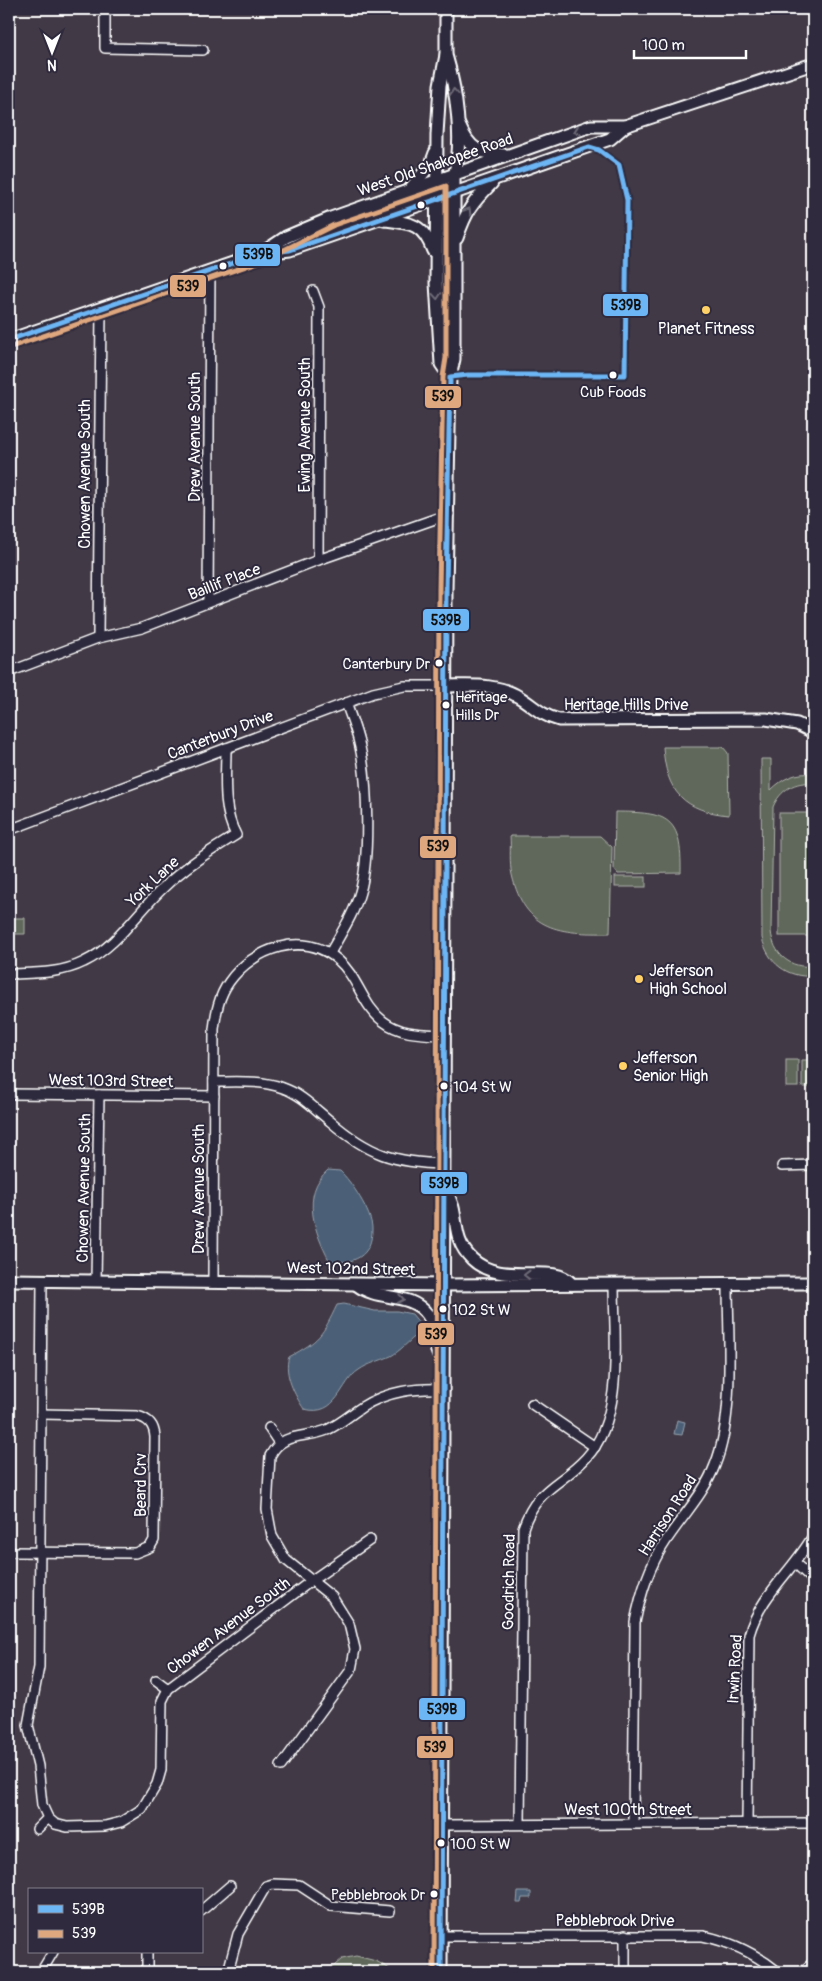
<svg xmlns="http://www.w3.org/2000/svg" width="822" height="1981" font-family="Pangolin,sans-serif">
<rect width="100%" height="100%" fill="#413945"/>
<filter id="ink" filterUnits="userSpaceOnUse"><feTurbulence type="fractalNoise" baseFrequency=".02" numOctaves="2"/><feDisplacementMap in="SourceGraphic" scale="10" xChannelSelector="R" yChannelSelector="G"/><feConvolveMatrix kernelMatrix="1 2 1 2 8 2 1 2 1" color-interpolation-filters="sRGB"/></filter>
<g filter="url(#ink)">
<g fill="#5f675a" stroke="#afb3ac">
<path d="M663,747H723L728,753L729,815C684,811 666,792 663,747Z"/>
<path d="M761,759H771V790C783,778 796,772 813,774V783C795,781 780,790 773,807L771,931C773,954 790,969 813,966V976C787,978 768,963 762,938Z"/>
<path d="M615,812C668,812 682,817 681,873L618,874L614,869Z"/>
<rect x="779" y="813" width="34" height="123"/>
<path d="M510,836H600L612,847L610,933C560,934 525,931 512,875C509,863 511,848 510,836Z"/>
<rect x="615" y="877" width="31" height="10"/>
<polygon points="14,918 25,918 25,934 15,934"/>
<rect x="786" y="1060" width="12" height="27"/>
<rect x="802" y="1060" width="11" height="27"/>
<polygon points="356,1956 376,1961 395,1972 327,1972 342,1959"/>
</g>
<g fill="#4c6077" stroke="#94a0ad">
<path d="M328,1170L340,1171C351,1181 372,1213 372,1228C373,1256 353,1266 329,1260C315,1233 300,1194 328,1170Z"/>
<path d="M344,1304L375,1311H397L412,1314L420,1324L418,1334C409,1341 400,1351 391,1356C380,1361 369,1363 359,1370C340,1382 338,1418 304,1409C295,1396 283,1373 289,1357C320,1340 322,1336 337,1305Z"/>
<polygon points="677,1420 685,1422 682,1435 674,1434"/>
<polygon points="518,1892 531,1892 531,1898 522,1898 521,1903 517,1903"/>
</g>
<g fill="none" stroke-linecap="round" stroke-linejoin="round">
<g stroke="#fff" stroke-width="12">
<g id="street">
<polyline points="105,9 105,48 203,50"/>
<polyline points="313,291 319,307 318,560"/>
<polyline points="208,602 210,272"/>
<polyline points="98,638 101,309"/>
<polyline points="9,672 98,638 142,628 318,560 449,514"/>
<polyline points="9,830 373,693 404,686 446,686"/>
<path d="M330,953C341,933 354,914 360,892C370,859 368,781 360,747C357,732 351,717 346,703"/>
<path d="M9,974C34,973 60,974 84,962C116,947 136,914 162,889C183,868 210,851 236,835C222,809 226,777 226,748"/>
<path d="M214,1082C237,1082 261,1080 283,1088C301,1094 315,1109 330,1121C368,1154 394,1163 445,1164"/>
<polyline points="9,1094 214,1096"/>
<polyline points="782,1166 813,1165"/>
<polyline points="42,1281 39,1667 28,1725 38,1766 42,1805 48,1818 55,1824 67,1827 105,1826 121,1822 142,1809 157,1784 161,1770 162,1701 168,1689 311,1581 370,1540"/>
<polyline points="96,1281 99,1095"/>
<path d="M213,1283L214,1029C216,1012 219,996 229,982C253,948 304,930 338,960C358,977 362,1005 383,1021C401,1035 423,1034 445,1035"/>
<polyline points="532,1404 595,1447"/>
<polyline points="269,1428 279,1443"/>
<path d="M9,1552L135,1553L150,1547L154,1540L155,1437C154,1425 149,1419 137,1416L41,1414"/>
<polyline points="795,1563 813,1580"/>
<polyline points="156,1680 168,1689"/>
<path d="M281,1766L351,1670L355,1649L349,1624L332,1597L286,1560L272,1536L267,1509L270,1456C283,1431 305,1439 327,1430C340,1424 350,1415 362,1407C387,1391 415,1388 444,1389"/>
<path d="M747,1823L749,1635C760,1595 793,1571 813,1536"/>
<path d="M520,1824L523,1528C537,1487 560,1486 586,1458C625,1417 614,1337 614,1284"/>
<path d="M633,1824L635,1622C641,1593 649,1566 666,1541C683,1515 704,1494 715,1465C735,1416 728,1337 728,1284"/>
<polyline points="442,1825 813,1823"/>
<polyline points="37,1829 48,1818"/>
<polyline points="201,1911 230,1886"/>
<polyline points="625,1935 625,1972"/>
<path d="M441,1936H703C732,1942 755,1953 778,1972"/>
<polyline points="41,1972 53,1952"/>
<polyline points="147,1972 147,1952"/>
<polyline points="228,1972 238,1934 266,1886 273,1884 299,1885 331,1906 390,1911"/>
<polyline points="802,1972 813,1963"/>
</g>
</g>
<g stroke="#fff" stroke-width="15">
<g id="secondary">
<polyline points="446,9 446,55 440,85 437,135 436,283 441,364 450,377"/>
<path d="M459,125C470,151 479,153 506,155"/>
<polyline points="410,189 431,164 435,153"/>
<path d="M384,220C411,223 423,223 433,251"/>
<path d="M457,238C466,211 472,203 492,183"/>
<polyline points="264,253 290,250 610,139 625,126"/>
<polyline points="9,340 262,253 286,237 331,218 591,126 625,126 813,64"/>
<path d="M446,686C470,686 497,683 519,697C534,706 540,715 559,720L766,719L797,724L813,732"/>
<path d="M446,1192C461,1213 449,1237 472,1259C502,1288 552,1261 572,1284"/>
<polyline points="9,1280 445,1285 813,1283"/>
<path d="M357,1285C379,1302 409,1291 427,1314C438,1328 431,1347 442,1361"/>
<path d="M441,1972L446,590L450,377L454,359V176C464,142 456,88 446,55"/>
</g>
</g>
<use href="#street" stroke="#2f2a3d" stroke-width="9"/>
<use href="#secondary" stroke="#2f2a3d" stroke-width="11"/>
<g stroke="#2f2a3d" stroke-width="9">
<polyline id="bus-1" points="9,340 262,253 290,250 589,147 599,150 619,165 627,200 625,375 468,375 450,377 446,590 441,1972"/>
</g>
<g stroke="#2f2a3d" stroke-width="9">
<polyline id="bus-2" points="11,347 264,260 334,225 446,186 446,358 443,377 439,590 434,1972"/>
</g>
<use href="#bus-1" stroke="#6db6f5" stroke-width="5"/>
<use href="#bus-2" stroke="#dfa77e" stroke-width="5"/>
</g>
<defs><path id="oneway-chevron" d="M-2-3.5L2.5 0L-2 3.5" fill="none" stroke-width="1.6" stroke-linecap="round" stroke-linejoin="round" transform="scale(1.25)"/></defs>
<g stroke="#6d6a77">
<use href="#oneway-chevron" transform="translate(454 92) rotate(-95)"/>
<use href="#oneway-chevron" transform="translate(577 131) rotate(160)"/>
<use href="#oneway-chevron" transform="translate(468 211) rotate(-58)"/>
<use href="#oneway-chevron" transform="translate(437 296) rotate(86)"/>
<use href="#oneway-chevron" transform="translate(527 1275) rotate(-180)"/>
<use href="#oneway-chevron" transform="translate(401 1299) rotate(9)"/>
</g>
</g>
<g fill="#fff" stroke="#2f2a3d" stroke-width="2">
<circle cx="421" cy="205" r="4.5"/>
<circle cx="223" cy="266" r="4.5"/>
<circle cx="613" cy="375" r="4.5"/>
<circle cx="439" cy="663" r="4.5"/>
<circle cx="446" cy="705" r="4.5"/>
<circle cx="444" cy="1086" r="4.5"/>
<circle cx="443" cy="1309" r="4.5"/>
<circle cx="441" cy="1843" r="4.5"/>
<circle cx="434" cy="1894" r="4.5"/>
</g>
<g fill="#ffd166" stroke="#2f2a3d" stroke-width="2">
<circle cx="706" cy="310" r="5"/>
<circle cx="639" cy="979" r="5"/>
<circle cx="623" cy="1066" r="5"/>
</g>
<g text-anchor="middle" stroke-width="4" stroke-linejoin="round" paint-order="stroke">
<g font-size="15" fill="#fff" stroke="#2f2a3d" text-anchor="start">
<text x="613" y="397" text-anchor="middle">Cub Foods</text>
<text x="430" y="669" text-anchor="end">Canterbury Dr</text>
<text x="455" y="702">Heritage<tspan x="455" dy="18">Hills Dr</tspan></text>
<text x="453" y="1092">104 St W</text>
<text x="452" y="1315">102 St W</text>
<text x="450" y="1849">100 St W</text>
<text x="425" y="1900" text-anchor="end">Pebblebrook Dr</text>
</g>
<g font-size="16" fill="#fff" stroke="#2f2a3d">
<text transform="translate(435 164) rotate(-19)" y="6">West Old Shakopee Road</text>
<text transform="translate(304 425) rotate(-90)" y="6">Ewing Avenue South</text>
<text transform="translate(194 437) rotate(-90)" y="6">Drew Avenue South</text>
<text transform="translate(84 474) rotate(-90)" y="6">Chowen Avenue South</text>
<text transform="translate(224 581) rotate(-21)" y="6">Baillif Place</text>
<text x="626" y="710">Heritage Hills Drive</text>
<text transform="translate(220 734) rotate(-21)" y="6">Canterbury Drive</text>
<text transform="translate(152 881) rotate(-43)" y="6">York Lane</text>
<text transform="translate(111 1080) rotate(1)" y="6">West 103rd Street</text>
<text transform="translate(83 1188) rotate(-89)" y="6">Chowen Avenue South</text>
<text transform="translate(198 1189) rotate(-90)" y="6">Drew Avenue South</text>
<text transform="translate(351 1268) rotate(1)" y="6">West 102nd Street</text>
<text transform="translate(140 1485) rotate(-90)" y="6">Beard Crv</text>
<text transform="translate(667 1515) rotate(-57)" y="6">Harrison Road</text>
<text transform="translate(508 1582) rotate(-89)" y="6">Goodrich Road</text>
<text transform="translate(228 1625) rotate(-37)" y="6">Chowen Avenue South</text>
<text transform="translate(734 1669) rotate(-87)" y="6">Irwin Road</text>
<text x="628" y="1815">West 100th Street</text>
<text x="615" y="1926">Pebblebrook Drive</text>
</g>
<g font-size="16" fill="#fff" stroke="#2f2a3d" text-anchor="start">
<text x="706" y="334" text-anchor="middle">Planet Fitness</text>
<text x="649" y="976">Jefferson<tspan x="649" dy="18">High School</tspan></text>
<text x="633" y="1063">Jefferson<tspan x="633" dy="18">Senior High</tspan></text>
</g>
</g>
<g stroke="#2f2a3d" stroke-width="2">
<rect x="234" y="243" width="47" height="24" rx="5" fill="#6db6f5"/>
<rect x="169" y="274" width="38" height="24" rx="5" fill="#dfa77e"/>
<rect x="602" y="293" width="47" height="24" rx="5" fill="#6db6f5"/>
<rect x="424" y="385" width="38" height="24" rx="5" fill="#dfa77e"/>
<rect x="422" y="608" width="48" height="24" rx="5" fill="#6db6f5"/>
<rect x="419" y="835" width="38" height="24" rx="5" fill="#dfa77e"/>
<rect x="420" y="1171" width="48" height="24" rx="5" fill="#6db6f5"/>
<rect x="417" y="1322" width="38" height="24" rx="5" fill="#dfa77e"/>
<rect x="418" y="1697" width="48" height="24" rx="5" fill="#6db6f5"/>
<rect x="416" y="1735" width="38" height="24" rx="5" fill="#dfa77e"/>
</g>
<g font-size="14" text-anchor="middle" font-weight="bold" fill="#111">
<text x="258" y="259">539B</text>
<text x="188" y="291">539</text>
<text x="626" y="310">539B</text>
<text x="443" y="401">539</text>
<text x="446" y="625">539B</text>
<text x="438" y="851">539</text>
<text x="444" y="1188">539B</text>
<text x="436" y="1339">539</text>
<text x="442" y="1714">539B</text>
<text x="435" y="1752">539</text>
</g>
<rect width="822" height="1981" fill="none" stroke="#2f2a3d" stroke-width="30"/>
<rect x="15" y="15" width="792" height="1951" fill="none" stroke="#fff" stroke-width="2" filter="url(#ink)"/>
<rect x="28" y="1888" width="175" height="65" fill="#2f2a3d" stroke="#827f8b"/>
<rect x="38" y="1905" width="25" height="8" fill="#6db6f5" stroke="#827f8b"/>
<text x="72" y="1914" font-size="15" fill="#ffffff">539B</text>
<rect x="38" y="1930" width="25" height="8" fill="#dfa77e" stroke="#827f8b"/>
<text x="72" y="1938" font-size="15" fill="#ffffff">539</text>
<g transform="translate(52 52) rotate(180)" stroke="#2f2a3d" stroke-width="4" paint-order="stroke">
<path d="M0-4L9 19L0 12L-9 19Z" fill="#ffffff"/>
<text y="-8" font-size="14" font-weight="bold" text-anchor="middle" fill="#ffffff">N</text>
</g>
<path d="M634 50v8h112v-8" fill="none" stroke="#ffffff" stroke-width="2.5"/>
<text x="642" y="50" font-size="15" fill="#ffffff" stroke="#2f2a3d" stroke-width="4" paint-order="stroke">100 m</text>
</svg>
